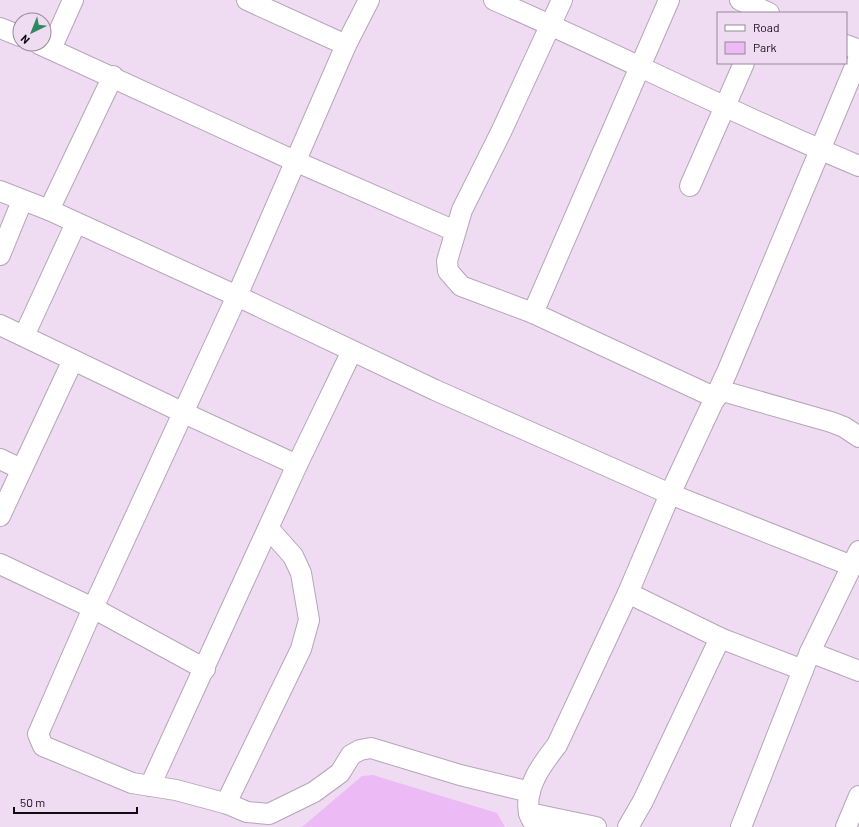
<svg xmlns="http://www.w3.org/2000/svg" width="859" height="827" font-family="Barlow,sans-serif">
<rect width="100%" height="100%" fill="#efdcf3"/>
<polygon fill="#ecbbf6" points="373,775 497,813 505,827 302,827 362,776"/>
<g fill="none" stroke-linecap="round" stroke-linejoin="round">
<g stroke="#b6a4ba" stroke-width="22">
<g id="minor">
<polyline points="247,0 346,45"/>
<polyline points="369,0 346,45 237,296 93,608 38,734 43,746 132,783 176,790 228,804 247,812 269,814 314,792 340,773 351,755 360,750 371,748 460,775 530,792"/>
<path d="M494,0C616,53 735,115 859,166"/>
<polyline points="562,0 501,132 462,210 447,261 448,271 461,286 533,313 716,398"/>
<polyline points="740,0 769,13"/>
<polyline points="0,28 20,36"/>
<polyline points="39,44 297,162 455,231"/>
<polyline points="846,45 859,50"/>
<polyline points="51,49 73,0"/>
<polyline points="690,186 744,63"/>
<polyline points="0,191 49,210 237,296 435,390 670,494 852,566"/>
<polyline points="49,210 113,76"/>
<polyline points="0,255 22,201"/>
<polyline points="533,313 669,0"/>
<polyline points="0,325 184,413 297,465"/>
<polyline points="24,336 76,223"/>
<polyline points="719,390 831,422 844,427 859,437"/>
<polyline points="0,459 21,469"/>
<polyline points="0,516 73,360"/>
<polyline points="0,564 93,608 205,669"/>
<polyline points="628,593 720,638 803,670"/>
<polyline points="810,652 859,671"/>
<polyline points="150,786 297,465 352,351"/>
<polyline points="228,804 230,795 301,649 309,620 301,573 293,556 269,529"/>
<polyline points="529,813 596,827"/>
<path d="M537,827C534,823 530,818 529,813C524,787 543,763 557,745L628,593L670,494L727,372L859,57"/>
<polyline points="628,827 643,801 720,638"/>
<polyline points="741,827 810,652 859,551"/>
<polyline points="846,827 859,796"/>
</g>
</g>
<use href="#minor" stroke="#fff" stroke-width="20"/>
</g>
<rect x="717" y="12" width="130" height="52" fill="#efdcf3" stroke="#968899"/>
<rect x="725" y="25" width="20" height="6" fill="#ffffff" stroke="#968899"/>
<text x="753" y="32" font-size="12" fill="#100a11">Road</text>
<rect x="725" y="42" width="20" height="12" fill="#ecbbf6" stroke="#968899"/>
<text x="753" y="52" font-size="12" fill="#100a11">Park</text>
<g transform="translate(32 32) rotate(223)"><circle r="19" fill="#efdcf3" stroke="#968899"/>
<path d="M0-3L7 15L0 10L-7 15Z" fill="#2e895f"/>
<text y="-6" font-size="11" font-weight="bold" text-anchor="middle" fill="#100a11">N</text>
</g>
<path d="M14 807v6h123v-6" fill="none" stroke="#100a11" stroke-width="2"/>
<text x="20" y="807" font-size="12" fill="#100a11" stroke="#efdcf3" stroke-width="3" paint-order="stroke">50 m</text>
</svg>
